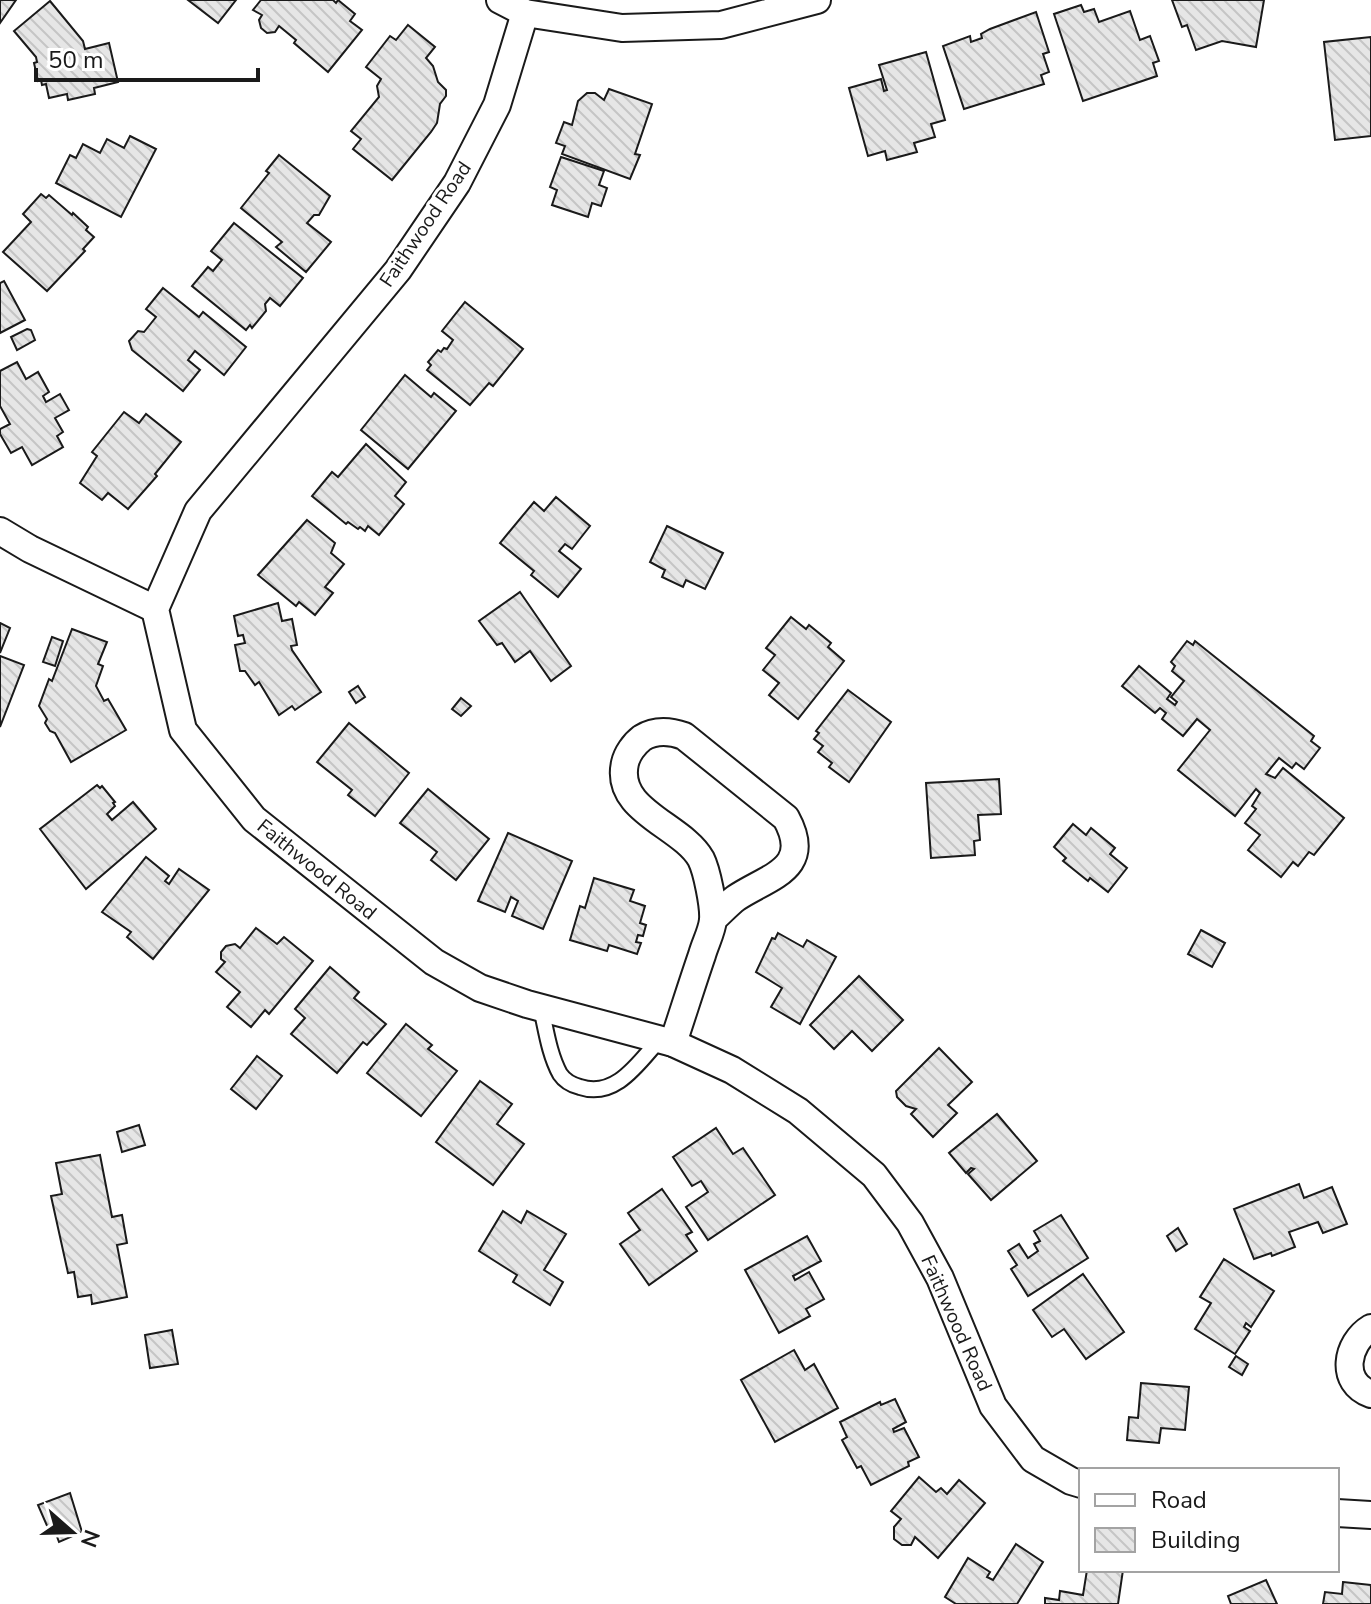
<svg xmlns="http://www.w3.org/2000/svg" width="1371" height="1604" font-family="'Nunito Sans',sans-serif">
<defs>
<pattern id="building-back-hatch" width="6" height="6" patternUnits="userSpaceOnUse" patternTransform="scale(2)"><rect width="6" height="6" fill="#e6e6e6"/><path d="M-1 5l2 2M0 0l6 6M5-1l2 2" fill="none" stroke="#c5c5c5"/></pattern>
</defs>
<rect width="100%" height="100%" fill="#fff"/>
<g fill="url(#building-back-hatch)" stroke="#1a1a1a" stroke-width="2">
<polygon points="0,0 16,0 0,23"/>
<polygon points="188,0 236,0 218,23"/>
<polygon points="261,0 333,0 336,3 338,0 355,14 350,21 362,30 328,72 294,43 296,40 279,26 275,32 267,33 261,28 259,20 262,15 253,10"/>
<polygon points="1172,0 1264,0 1256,47 1222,41 1196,50 1187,25 1182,27"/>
<polygon points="50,1 83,41 85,49 109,43 118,82 94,88 95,94 68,100 67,94 49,98 46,84 42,85 41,80 38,81 34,63 37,62 36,57 14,31"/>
<polygon points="1081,5 1084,12 1094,9 1099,22 1130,11 1140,40 1150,36 1159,61 1153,63 1157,76 1083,101 1054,14"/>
<polygon points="1036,12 1049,52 1043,54 1049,72 1041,75 1044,84 964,109 943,46 970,36 971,42 982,38 981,34 990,29"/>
<polygon points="408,25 435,47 426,58 433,66 438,82 446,90 446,96 440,104 437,123 431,132 392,180 353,149 361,139 351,131 379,97 377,86 381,79 366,67 390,36 396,40"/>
<polygon points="1371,37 1371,136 1335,140 1324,42"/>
<polygon points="926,52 945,120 931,124 935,137 914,143 917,152 887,160 885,151 868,156 849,88 881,79 884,91 887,90 879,65"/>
<polygon points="609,89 652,104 635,154 640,155 630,179 562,154 565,146 556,143 564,122 572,125 578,101 587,93 595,93 604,100"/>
<polygon points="130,136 156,149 121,217 56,183 70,155 76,158 83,144 100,153 107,139 124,148"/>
<polygon points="279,155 330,196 319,215 314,215 307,223 331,242 306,272 276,247 282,242 241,208 269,173 266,171"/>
<polygon points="561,157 604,171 599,185 607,188 601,206 592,203 588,217 552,205 557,190 550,187"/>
<polygon points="41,194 46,198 49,195 72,215 73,213 88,227 86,230 94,237 83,249 85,251 47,291 3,252 31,222 23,214"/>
<polygon points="234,223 303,278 280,306 270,298 265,304 266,311 252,328 250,325 246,330 192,286 208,267 213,271 222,260 211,251"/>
<polygon points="4,281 25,320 0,333 0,283"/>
<polygon points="163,288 199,317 203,312 246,347 224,375 195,351 188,360 200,370 183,391 132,350 129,341 138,331 144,332 156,317 146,309"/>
<polygon points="465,302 523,349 493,386 489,383 470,405 427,370 431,365 428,362 438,350 441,352 444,348 447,349 453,340 442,331"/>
<polygon points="27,329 31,330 35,340 17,350 11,337"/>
<polygon points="17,362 26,379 38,372 49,392 43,396 46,402 60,394 69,410 55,418 63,432 57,436 63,447 32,465 22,447 11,453 0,434 0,429 10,424 0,406 0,371"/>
<polygon points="405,375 431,397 434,393 456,411 408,469 361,430"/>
<polygon points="124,412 139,423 146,414 181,442 155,474 157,476 128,509 108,493 102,500 80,483 97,456 92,452"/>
<polygon points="366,444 406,482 395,496 404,504 379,535 368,526 365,531 360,527 358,529 348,522 346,524 312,496 332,472 338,477"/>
<polygon points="556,497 590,526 572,549 565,544 559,551 581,569 558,597 531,575 534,571 500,543 534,502 544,511"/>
<polygon points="307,520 335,543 331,553 344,564 325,587 333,593 315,615 299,602 296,606 258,575"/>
<polygon points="667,526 723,553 705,589 686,580 683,587 662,577 665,570 650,562"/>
<polygon points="520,592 571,666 551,681 530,651 515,662 502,643 497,645 479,621"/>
<polygon points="278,603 282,621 292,619 297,645 291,646 292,650 321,692 295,710 292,706 279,715 259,682 255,685 245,671 240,671 235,645 245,643 243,635 238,636 234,616"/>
<polygon points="791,617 806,629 809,625 831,643 828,647 844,661 798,719 769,695 779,683 763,670 775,655 766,648"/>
<polygon points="0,623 10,628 0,653"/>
<polygon points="72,629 107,642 98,664 103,666 96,686 104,701 108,699 126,730 71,762 55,733 50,731 45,723 47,719 39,706 49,679 52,681"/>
<polygon points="52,637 63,641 55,666 43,662"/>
<polygon points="1187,641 1193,645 1195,641 1314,736 1311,741 1320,748 1304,769 1296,763 1292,768 1279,758 1266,774 1275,778 1283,768 1344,818 1314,855 1309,852 1298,866 1293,862 1281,877 1248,850 1260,835 1245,823 1256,809 1252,806 1260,793 1256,789 1235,816 1178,770 1210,730 1197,719 1183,736 1162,719 1166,713 1160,708 1155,713 1122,686 1139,666 1171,693 1167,699 1175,705 1177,702 1171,697 1184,681 1172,671 1175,666 1171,662"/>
<polygon points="0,656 24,665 0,727"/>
<polygon points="358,686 365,697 356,703 349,692"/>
<polygon points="848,690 891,722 849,782 829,767 832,763 818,752 823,746 814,739 819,733 816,731"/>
<polygon points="461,698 471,706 461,716 452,709"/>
<polygon points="349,723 409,773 375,816 348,795 352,790 317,762"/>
<polygon points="999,779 1001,814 978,815 980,840 974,841 975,855 931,858 926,783"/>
<polygon points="97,785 100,788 102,786 115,802 113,803 115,806 107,814 112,820 133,802 156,829 86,889 40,829"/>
<polygon points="428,789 489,839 456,880 431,860 437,852 400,823"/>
<polygon points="1073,824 1086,835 1091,828 1115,848 1110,854 1127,868 1108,892 1090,878 1088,881 1063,861 1066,858 1054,847"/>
<polygon points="508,833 572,861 543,929 512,916 518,901 511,897 505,912 478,901"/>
<polygon points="146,857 169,876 165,881 169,884 179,869 209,890 153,959 127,937 131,932 102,912"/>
<polygon points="594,878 634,890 630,901 645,906 640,923 646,925 643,936 638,935 636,942 641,943 637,954 609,945 607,951 570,940 580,906 585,908"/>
<polygon points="256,928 277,944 284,937 313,961 269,1014 265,1010 251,1027 227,1007 240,992 216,972 225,962 221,959 221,952 226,946 235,944 240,948"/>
<polygon points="1201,930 1225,943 1212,967 1188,954"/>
<polygon points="778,933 803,947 807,940 836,957 800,1024 771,1007 782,988 756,972 772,938 775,939"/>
<polygon points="330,967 359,992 354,998 386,1024 367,1045 363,1042 337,1073 291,1034 305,1018 295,1009"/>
<polygon points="859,976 903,1020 872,1051 852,1031 834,1049 810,1025"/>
<polygon points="406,1024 432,1045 428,1049 457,1071 421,1116 367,1073"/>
<polygon points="939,1048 972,1082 948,1105 957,1113 933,1137 911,1114 916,1109 906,1106 897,1097 896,1091"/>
<polygon points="257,1056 282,1076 256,1109 231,1089"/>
<polygon points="480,1081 512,1104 497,1124 524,1144 493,1185 436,1142"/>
<polygon points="997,1114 1037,1161 991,1200 968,1174 974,1169 971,1168 966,1173 949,1153"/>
<polygon points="139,1125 145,1145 122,1152 117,1132"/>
<polygon points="716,1128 733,1154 743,1148 775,1195 708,1240 686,1207 708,1192 701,1181 692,1186 673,1157"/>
<polygon points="100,1155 112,1217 122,1215 127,1243 117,1245 127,1297 92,1304 91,1295 78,1297 74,1272 68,1273 51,1196 62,1194 56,1163"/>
<polygon points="1299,1184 1304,1198 1332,1187 1347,1224 1323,1233 1318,1222 1289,1232 1295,1247 1272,1256 1271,1253 1254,1259 1234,1209"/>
<polygon points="662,1189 692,1232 686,1235 697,1251 649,1285 620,1244 640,1230 628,1213"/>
<polygon points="503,1211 521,1223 527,1211 566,1234 544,1270 563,1282 550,1305 513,1282 517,1275 479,1251"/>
<polygon points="1061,1215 1088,1258 1028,1296 1011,1269 1017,1265 1008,1251 1019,1244 1028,1258 1038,1251 1034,1244 1040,1241 1034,1231"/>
<polygon points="1178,1228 1187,1244 1176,1251 1167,1236"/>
<polygon points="807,1236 821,1261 793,1276 795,1280 809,1272 824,1299 806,1309 810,1316 779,1333 745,1270"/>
<polygon points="1224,1259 1274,1291 1251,1327 1246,1323 1244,1327 1250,1331 1235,1354 1195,1329 1211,1303 1200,1297"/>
<polygon points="1083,1274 1124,1332 1086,1359 1064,1329 1052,1337 1033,1310"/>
<polygon points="172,1330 178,1364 150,1368 145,1335"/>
<polygon points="794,1350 805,1370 814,1364 838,1408 775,1442 741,1380"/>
<polygon points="1236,1356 1248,1364 1242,1375 1229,1367"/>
<polygon points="1141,1383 1189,1387 1185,1430 1161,1428 1159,1443 1127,1440 1129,1417 1138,1418"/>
<polygon points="895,1399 906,1422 893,1429 894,1432 904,1428 919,1457 908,1462 909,1466 871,1485 861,1466 857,1468 842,1440 847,1437 840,1422 880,1402 881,1405"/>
<polygon points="919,1477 936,1492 941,1488 947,1494 959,1480 985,1503 938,1558 915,1537 911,1545 902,1545 894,1539 894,1527 901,1519 891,1511"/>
<polygon points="70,1493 82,1532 59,1542 53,1526 48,1528 38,1505"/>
<polygon points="1016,1544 1043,1562 1017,1604 956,1604 945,1597 968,1558 990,1572 987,1577 993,1580"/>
<polygon points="1087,1570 1123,1570 1118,1604 1045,1604 1045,1598 1059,1600 1060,1591 1083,1595"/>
<polygon points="1266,1580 1277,1604 1231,1604 1228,1596"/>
<polygon points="1343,1582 1371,1585 1371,1604 1323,1604 1325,1592 1342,1594"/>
</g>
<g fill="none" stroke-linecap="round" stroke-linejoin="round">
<g stroke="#1a1a1a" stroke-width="18">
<path id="lane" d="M541,1008C546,1029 549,1054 560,1074C564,1080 572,1085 580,1087C616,1099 639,1062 660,1039"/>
</g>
<g stroke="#1a1a1a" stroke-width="30">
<g id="street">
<polyline points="500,0 525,13 622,28 721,25 817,0"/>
<polyline points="525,13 497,105 457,183 398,270 198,511 155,609 183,730 254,819 434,962 480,988 527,1004 673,1043 732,1070 798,1111 874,1175 910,1223 940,1278 993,1406 1033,1459 1071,1481 1081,1484"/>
<polyline points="0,531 30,549 155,609"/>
<path d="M673,1043C683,1013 692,984 702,955C705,944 712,931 713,920C714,906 707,871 701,859C682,825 614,811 625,763C627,754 634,744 642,738C655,730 670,731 684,736L786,818C814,869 769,876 736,898C728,904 721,912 713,919"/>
<path d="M1371,1328C1346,1343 1339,1383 1371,1394"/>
<polyline points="1337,1513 1371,1515"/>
</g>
</g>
<use href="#lane" stroke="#fff" stroke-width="14"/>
<use href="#street" stroke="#fff" stroke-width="26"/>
</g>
<g text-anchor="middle" stroke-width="6" stroke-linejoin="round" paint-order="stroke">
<g font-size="20" fill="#1a1a1a" stroke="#fff">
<text transform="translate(425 224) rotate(-56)" y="7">Faithwood Road</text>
<text transform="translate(317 869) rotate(39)" y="7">Faithwood Road</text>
<text transform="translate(957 1323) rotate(66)" y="7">Faithwood Road</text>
</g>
</g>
<rect x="1079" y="1468" width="260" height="104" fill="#ffffff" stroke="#a3a3a3" stroke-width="2"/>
<rect x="1095" y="1494" width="40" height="12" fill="#ffffff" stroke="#a3a3a3" stroke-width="2"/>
<text x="1151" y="1508" font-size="24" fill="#1a1a1a">Road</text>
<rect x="1095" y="1528" width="40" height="24" fill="url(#building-back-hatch)" stroke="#a3a3a3" stroke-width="2"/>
<text x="1151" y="1548" font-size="24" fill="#1a1a1a">Building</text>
<g transform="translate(72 1532) rotate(110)" stroke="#ffffff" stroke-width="6" paint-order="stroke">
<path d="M0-6L14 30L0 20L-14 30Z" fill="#1a1a1a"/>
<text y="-12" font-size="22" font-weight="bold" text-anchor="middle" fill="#1a1a1a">N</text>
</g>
<path d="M36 68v12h222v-12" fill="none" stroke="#1a1a1a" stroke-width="4"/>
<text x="48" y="68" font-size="24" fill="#1a1a1a" stroke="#ffffff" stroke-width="6" paint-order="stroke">50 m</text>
</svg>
